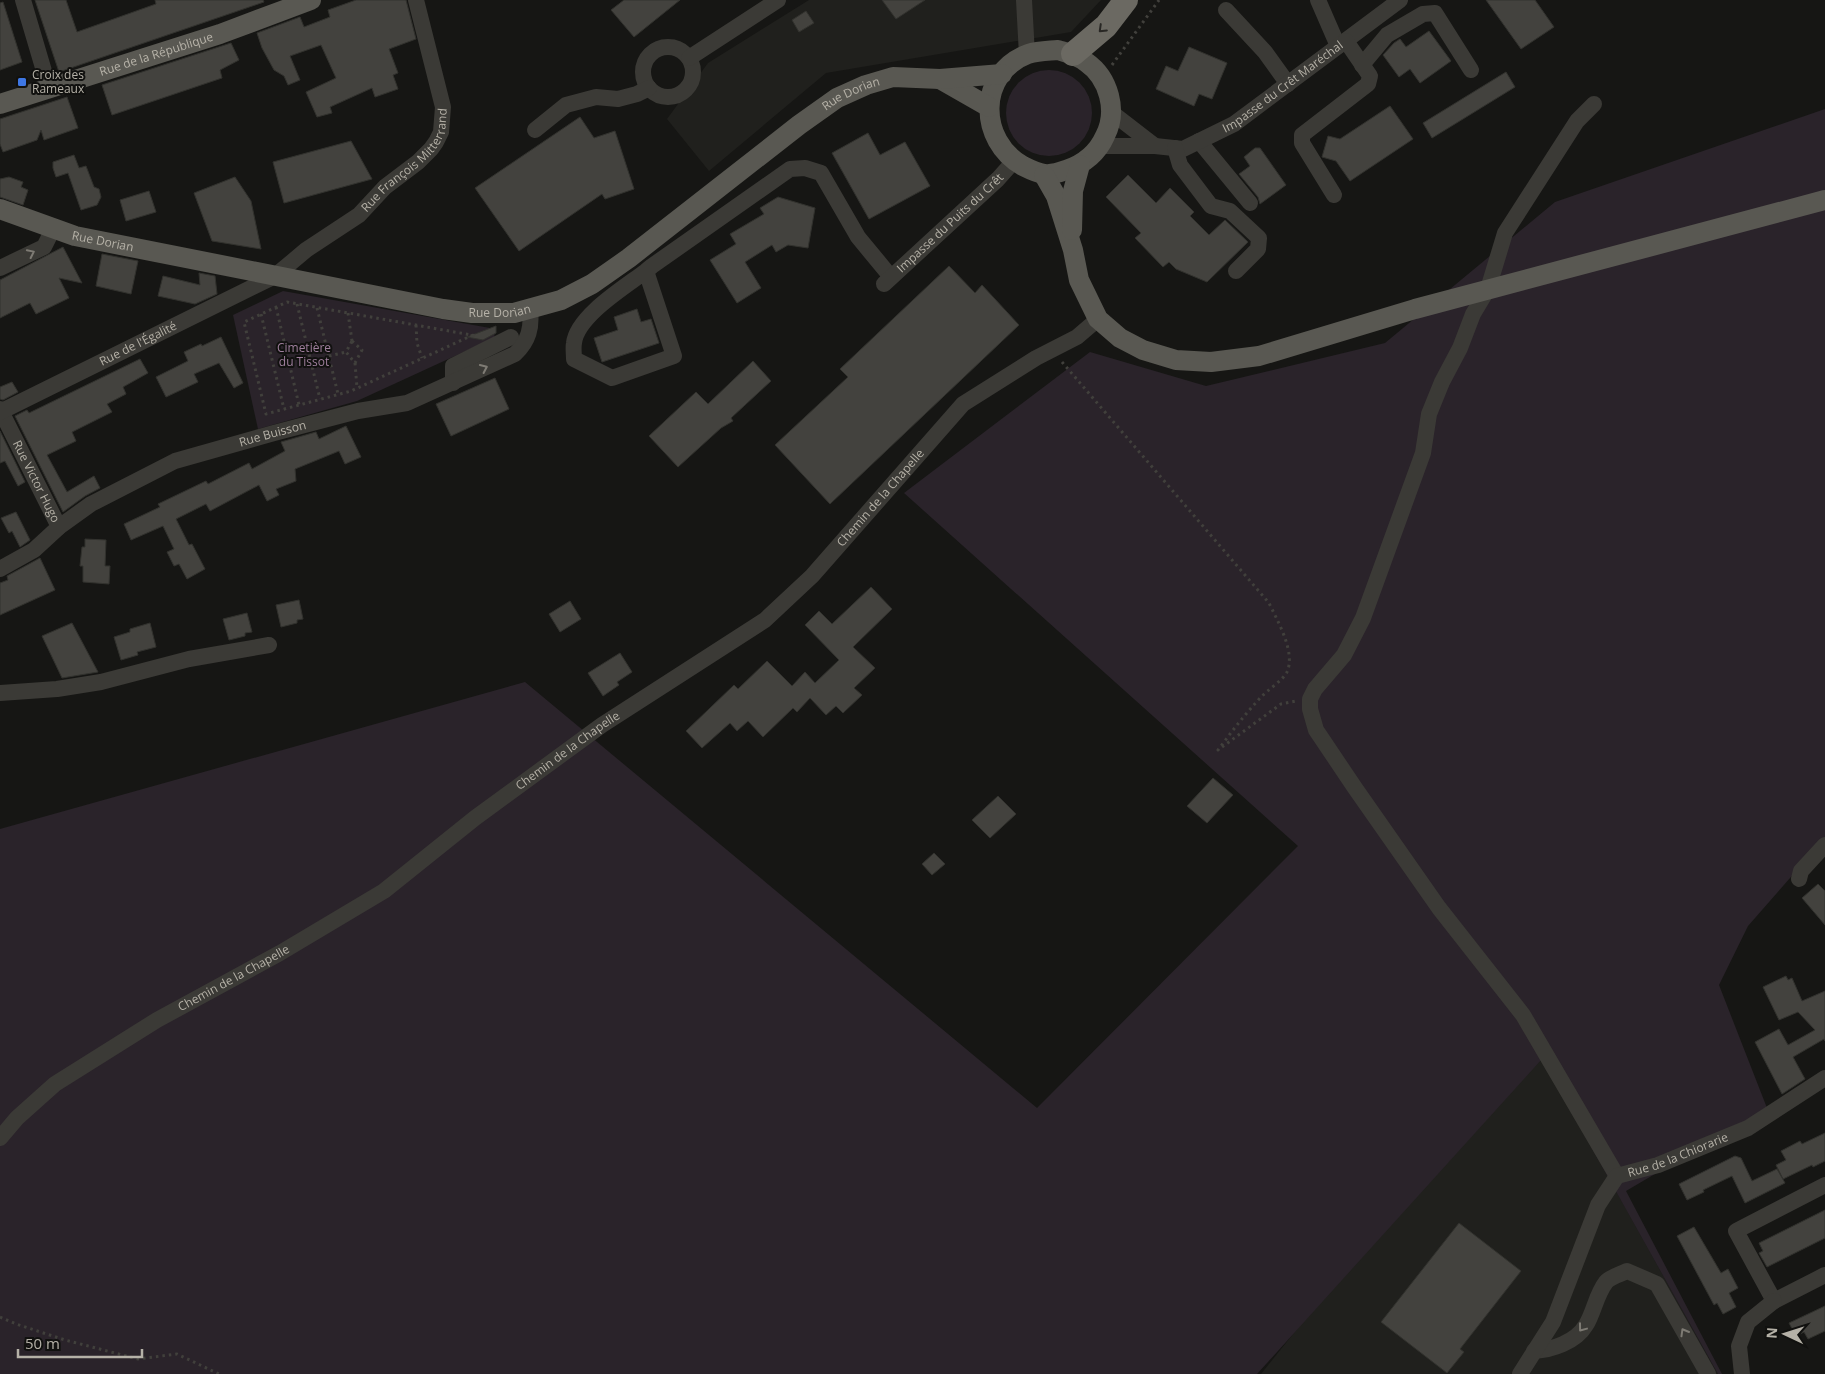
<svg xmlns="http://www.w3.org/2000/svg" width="1825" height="1374" font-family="'Open Sans',sans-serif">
<rect width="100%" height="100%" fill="#161614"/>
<g fill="#20201d">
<polygon points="809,0 1101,0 1071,32 826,73 709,171 667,119 708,63"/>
<polygon points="1542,1058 1718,1374 1261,1374 1302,1323"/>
</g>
<g fill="#2a232a">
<circle cx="1049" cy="113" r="43"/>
<polygon points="1825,109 1825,838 1748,926 1719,985 1767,1108 1626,1191 1722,1374 1718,1374 1542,1059 1257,1374 0,1374 0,829 525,682 1037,1108 1298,846 904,493 1090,352 1206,386 1385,343 1555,202"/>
<polygon points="283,291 490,328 495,332 494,338 357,401 258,429 233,315"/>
</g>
<g fill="#43423e" stroke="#32322e">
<polygon points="35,0 66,0 77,32 156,4 155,0 263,0 264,2 59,72"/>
<polygon points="356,0 406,0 416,39 389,49 398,73 393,75 398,89 375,97 372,88 330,107 332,113 317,117 306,92 336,78 321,45 290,56 300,80 288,85 284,76 274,70 262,48 257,33 300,17 304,27 330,17 328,10"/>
<polygon points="624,0 680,0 634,37 611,10"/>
<polygon points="882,0 925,0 896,19"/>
<polygon points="1486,0 1535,0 1554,27 1521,49"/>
<polygon points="3,2 22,62 0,70 0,3"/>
<polygon points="806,11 814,23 799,32 792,20"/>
<polygon points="1429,31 1451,61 1420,83 1410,69 1399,77 1383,55 1394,43 1400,39 1406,47"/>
<polygon points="231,43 239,60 220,70 222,78 112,115 102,85"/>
<polygon points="1189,47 1227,63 1212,99 1199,94 1194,106 1156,89 1166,66 1178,71"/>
<polygon points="1506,72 1515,87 1432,138 1423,123"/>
<polygon points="67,97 78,128 44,140 41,130 37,140 3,152 0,144 0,119"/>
<polygon points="1390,106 1413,139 1350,181 1336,161 1322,157 1328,136 1340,139"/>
<polygon points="580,117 594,138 615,131 634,189 605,199 602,194 519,251 475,188"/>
<polygon points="868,133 880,155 905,142 930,186 869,219 832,153"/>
<polygon points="351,141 372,179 284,203 273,162"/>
<polygon points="1255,148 1260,148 1286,185 1260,204 1258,197 1239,174 1250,166 1244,157"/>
<polygon points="74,155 79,168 86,166 94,187 99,189 101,197 97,205 81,210 68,173 56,177 53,168 53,162"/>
<polygon points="1128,175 1156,203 1170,188 1194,212 1190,216 1209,235 1225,220 1248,242 1207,282 1176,269 1169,262 1163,267 1135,238 1141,233 1106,197"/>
<polygon points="9,177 23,182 21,187 28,190 23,205 0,197 0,179"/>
<polygon points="235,177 251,201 261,249 212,241 194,193"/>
<polygon points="149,191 156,212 126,221 120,200"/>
<polygon points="778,197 815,208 808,248 788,245 776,252 772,245 745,262 761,288 737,303 710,260 736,244 730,234 764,214 760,208"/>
<polygon points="63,247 82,283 59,278 69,298 36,314 30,303 0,318 0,280"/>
<polygon points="102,254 138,261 131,294 96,286"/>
<polygon points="949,266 975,293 982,285 1019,325 830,504 775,445 848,377 840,369"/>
<polygon points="199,273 215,276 217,294 195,304 158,296 163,276 200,285"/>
<polygon points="637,309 641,322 651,319 659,343 602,362 594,338 618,330 614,317"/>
<polygon points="496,326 496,333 483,340 467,337"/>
<polygon points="221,337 243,383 234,388 219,363 194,374 198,382 166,397 156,377 188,361 184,352 201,344 202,346"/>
<polygon points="140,359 148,373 123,387 126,394 107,404 112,412 72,432 76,441 47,455 67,492 94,476 100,488 85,496 63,512 15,416 27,410 29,413"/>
<polygon points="753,361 771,381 731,418 733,421 721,428 678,467 649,436 696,392 708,404"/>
<polygon points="495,378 509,409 451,436 436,404"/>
<polygon points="12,382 18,392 3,400 0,399 0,387"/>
<polygon points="346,426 361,457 345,464 339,451 295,469 296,481 276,489 279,495 267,501 259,485 210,511 206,504 176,519 189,545 192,544 205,569 187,579 179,564 174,566 167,552 174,549 163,526 131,540 124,524 160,507 158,504 206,481 208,484 249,463 252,469 285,451 281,442 316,432 319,439"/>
<polygon points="0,431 25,482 18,486 5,461 0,463"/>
<polygon points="16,512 30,540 20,547 12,531 9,533 1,518"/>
<polygon points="85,539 106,540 105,566 110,566 109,584 83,582 83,566 80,566 82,547 85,547"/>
<polygon points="40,558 55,590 0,615 0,583 8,580 7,576"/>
<polygon points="871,587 892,609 853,647 875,668 854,688 862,695 843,713 836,706 826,715 810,698 797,712 793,708 763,737 748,721 737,731 730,723 702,748 686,731 734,685 738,689 767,661 792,686 805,672 815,683 839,660 805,625 819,611 832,624"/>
<polygon points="299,600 303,619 297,620 297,623 281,627 276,605"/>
<polygon points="570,601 581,619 560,632 549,614"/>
<polygon points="247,613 252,632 245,633 245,636 229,640 223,619"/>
<polygon points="72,623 98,672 62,678 42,636"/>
<polygon points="150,623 156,647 137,652 138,655 121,660 114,637 130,632 130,629"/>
<polygon points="620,653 632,672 617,682 619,685 603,696 588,673"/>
<polygon points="1213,778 1233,795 1207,823 1187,806"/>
<polygon points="998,796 1016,814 990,838 972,820"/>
<polygon points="934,853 945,864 932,875 922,864"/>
<polygon points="1818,884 1825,891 1825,925 1802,898"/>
<polygon points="1786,976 1788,980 1792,978 1802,1001 1825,991 1825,1041 1824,1039 1793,1057 1805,1079 1782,1094 1755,1042 1779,1029 1788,1045 1815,1030 1798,1012 1779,1020 1763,987"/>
<polygon points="1825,1133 1825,1161 1813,1167 1812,1165 1783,1179 1776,1165 1786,1160 1781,1151 1800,1141 1802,1144"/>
<polygon points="1735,1156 1741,1158 1752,1181 1777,1169 1785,1183 1745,1203 1732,1176 1703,1190 1704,1192 1687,1200 1679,1184"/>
<polygon points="1825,1210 1825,1238 1767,1267 1759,1253 1763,1251 1759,1243"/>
<polygon points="1459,1223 1521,1271 1460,1349 1464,1352 1447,1373 1381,1322"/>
<polygon points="1694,1227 1721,1273 1728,1269 1738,1288 1729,1293 1736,1307 1723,1314 1717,1303 1714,1305 1677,1236"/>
<polygon points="1825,1306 1825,1331 1808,1339 1804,1332 1796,1336 1789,1323"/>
</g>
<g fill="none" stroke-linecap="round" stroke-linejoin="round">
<g stroke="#41403c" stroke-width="3" stroke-dasharray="2.5 4" stroke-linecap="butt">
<polyline points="1112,65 1159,0"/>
<polyline points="297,304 320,399"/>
<polyline points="276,307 299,405"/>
<polyline points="317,308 338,394"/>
<polyline points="348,313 352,341"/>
<polyline points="261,314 284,409"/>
<polyline points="416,325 417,343 422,358"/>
<polyline points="473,335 351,391 266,414 244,322 287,302 477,336"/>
<polygon points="352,341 362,350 355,363 346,352"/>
<polyline points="329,356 346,352"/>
<path d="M1062,362L1269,603C1277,620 1296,652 1287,672C1284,679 1268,690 1262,696C1246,713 1232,731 1218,750L1281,704L1296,701"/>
<polyline points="355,363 357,388"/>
<polyline points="0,1317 16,1324 65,1340 138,1359 177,1354 219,1374"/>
</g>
<g stroke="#3b3a36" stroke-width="16">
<polyline points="23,0 49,88"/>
<polyline points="1024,0 1027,55"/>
<polyline points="1318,0 1338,46"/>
<polyline points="1226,10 1265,52 1288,84"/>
<circle cx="668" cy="72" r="25"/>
<polyline points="689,58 778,0"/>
<polyline points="1362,65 1387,35 1423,14 1435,13 1471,70"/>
<polyline points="1594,104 1577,121 1505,233 1488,289 1473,314 1460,348 1442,382 1429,414 1423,453 1363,618 1344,655 1315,689 1310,699 1310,709 1316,730 1355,788 1439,908 1523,1015 1617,1176"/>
<polyline points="1111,112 1155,146"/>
<polyline points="535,130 566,105 596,97 618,99 637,94 649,88"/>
<polyline points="1199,141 1250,203"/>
<path id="s1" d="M1101,146H1155L1183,149L1234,124L1400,0"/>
<polyline points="1175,148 1180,165 1211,206 1230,211 1259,238 1258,249 1236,271"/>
<polyline points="1334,195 1302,143 1302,135 1368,84 1370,76 1346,41"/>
<polyline points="0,268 44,247 53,229"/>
<path d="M646,271L674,356L612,378L574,359C574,354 573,348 574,343C577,316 625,287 646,271L652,266L790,169L805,168L821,173L858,237L891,277"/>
<path id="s2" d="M884,284L998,179L1014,161"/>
<polyline points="453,383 453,366 511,337"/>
<path id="s3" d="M0,409L59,527"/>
<path id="s4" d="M0,412L275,276L306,250L359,215L385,187L418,162L431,149L436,142L441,132L443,107L416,0"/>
<path id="s5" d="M0,569L34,550L59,527L91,504L175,461L274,433L358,411L407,403L515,354C529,341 532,327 530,310"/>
<polyline points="0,693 57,689 101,682 189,659 269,645"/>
<polyline points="1799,879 1801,871 1825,845"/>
<path id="s6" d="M0,1138L17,1118L55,1084L157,1020L280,953L384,891L475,818L602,725L765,620L812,576L963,404L1036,358L1077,337L1098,319"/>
<polyline points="1825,1185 1736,1231 1774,1301 1825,1275"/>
<path d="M1534,1351C1552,1350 1576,1342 1586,1325C1594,1312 1596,1295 1606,1282C1610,1277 1621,1274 1627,1271L1657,1284L1708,1374"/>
<path id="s7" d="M1520,1374L1553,1322L1598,1205L1617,1176L1658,1165L1748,1128L1825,1078"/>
<polyline points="1742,1374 1739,1346 1748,1322 1774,1301"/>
</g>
<g stroke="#595852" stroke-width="20">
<path d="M1058,50C1068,53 1077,55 1086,62C1109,78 1118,111 1105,136C1097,154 1084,164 1066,170C1047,177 1041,175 1023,166C978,141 977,73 1028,54C1038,51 1047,51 1058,50Z"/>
<polyline points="940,79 989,107"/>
<path id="s8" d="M0,104L220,34L311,0"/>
<polyline points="1044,175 1056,196 1073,250 1079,280 1098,319 1120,338 1143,350 1176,360 1211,362 1259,356 1415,309 1825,200"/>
<path id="s9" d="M0,209L75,236L443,309L472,313H514L561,300L592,284L629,258L799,125L837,98L866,85L893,77L940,79L1002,74"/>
<polyline points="1072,230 1073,191 1080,165"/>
</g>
<polyline stroke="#6b6962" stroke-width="24" points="1073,54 1106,26 1126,0"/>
</g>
<defs><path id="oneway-chevron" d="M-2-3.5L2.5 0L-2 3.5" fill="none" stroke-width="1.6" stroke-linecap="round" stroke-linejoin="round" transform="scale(1.25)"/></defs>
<use stroke="#282724" href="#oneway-chevron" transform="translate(1102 29) rotate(136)"/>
<g stroke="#7e7b74">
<use href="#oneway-chevron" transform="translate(31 253) rotate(-26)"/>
<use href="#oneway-chevron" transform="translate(484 368) rotate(-25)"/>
<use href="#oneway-chevron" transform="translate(1582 1328) rotate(127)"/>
<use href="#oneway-chevron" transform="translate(1684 1332) rotate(-120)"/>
</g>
<rect fill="#3e77e4" stroke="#11110f" stroke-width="2" x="17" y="77" width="10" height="10" rx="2.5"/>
<g text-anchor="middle" stroke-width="4" stroke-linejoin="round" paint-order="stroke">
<g font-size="12" fill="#b5b1a7" stroke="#11110f">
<text dy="4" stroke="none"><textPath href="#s8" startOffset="164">Rue de la République</textPath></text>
<text dy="4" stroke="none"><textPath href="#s1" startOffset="200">Impasse du Crêt Maréchal</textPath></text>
<text dy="4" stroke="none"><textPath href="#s9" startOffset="932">Rue Dorian</textPath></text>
<text dy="4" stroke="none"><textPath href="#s4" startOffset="485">Rue François Mitterrand</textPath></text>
<text dy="4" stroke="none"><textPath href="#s2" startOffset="90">Impasse du Puits du Crêt</textPath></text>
<text dy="4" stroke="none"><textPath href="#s9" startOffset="108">Rue Dorian</textPath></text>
<text dy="4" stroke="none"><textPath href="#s9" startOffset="512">Rue Dorian</textPath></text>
<text dy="4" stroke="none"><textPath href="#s4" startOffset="154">Rue de l'Égalité</textPath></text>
<text dy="4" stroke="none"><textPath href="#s5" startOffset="308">Rue Buisson</textPath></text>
<text dy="4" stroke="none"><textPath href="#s3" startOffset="81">Rue Victor Hugo</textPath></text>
<text dy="4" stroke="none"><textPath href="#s6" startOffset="1095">Chemin de la Chapelle</textPath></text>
<text dy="4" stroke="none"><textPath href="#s6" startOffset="690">Chemin de la Chapelle</textPath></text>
<text dy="4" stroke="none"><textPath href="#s6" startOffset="285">Chemin de la Chapelle</textPath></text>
<text dy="4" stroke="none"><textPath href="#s7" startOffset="286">Rue de la Chiorarie</textPath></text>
</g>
<g font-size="12" fill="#b5b1a7" stroke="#11110f" text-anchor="start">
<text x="32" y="79">Croix des<tspan x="32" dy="14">Rameaux</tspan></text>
</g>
<g font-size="12" fill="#9f7f9d" stroke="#11110f">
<text x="304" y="352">Cimetière<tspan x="304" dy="14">du Tissot</tspan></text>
</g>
</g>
<g transform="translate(1785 1334) rotate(274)" stroke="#11110f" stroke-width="4" paint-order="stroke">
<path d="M0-4L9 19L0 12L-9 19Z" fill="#b5b1a7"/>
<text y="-8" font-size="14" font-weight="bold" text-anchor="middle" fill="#b5b1a7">N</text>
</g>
<path d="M18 1349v8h124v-8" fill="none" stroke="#b5b1a7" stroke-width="2.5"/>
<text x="25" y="1349" font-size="15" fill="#b5b1a7" stroke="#11110f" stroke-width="4" paint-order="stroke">50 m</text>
</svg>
